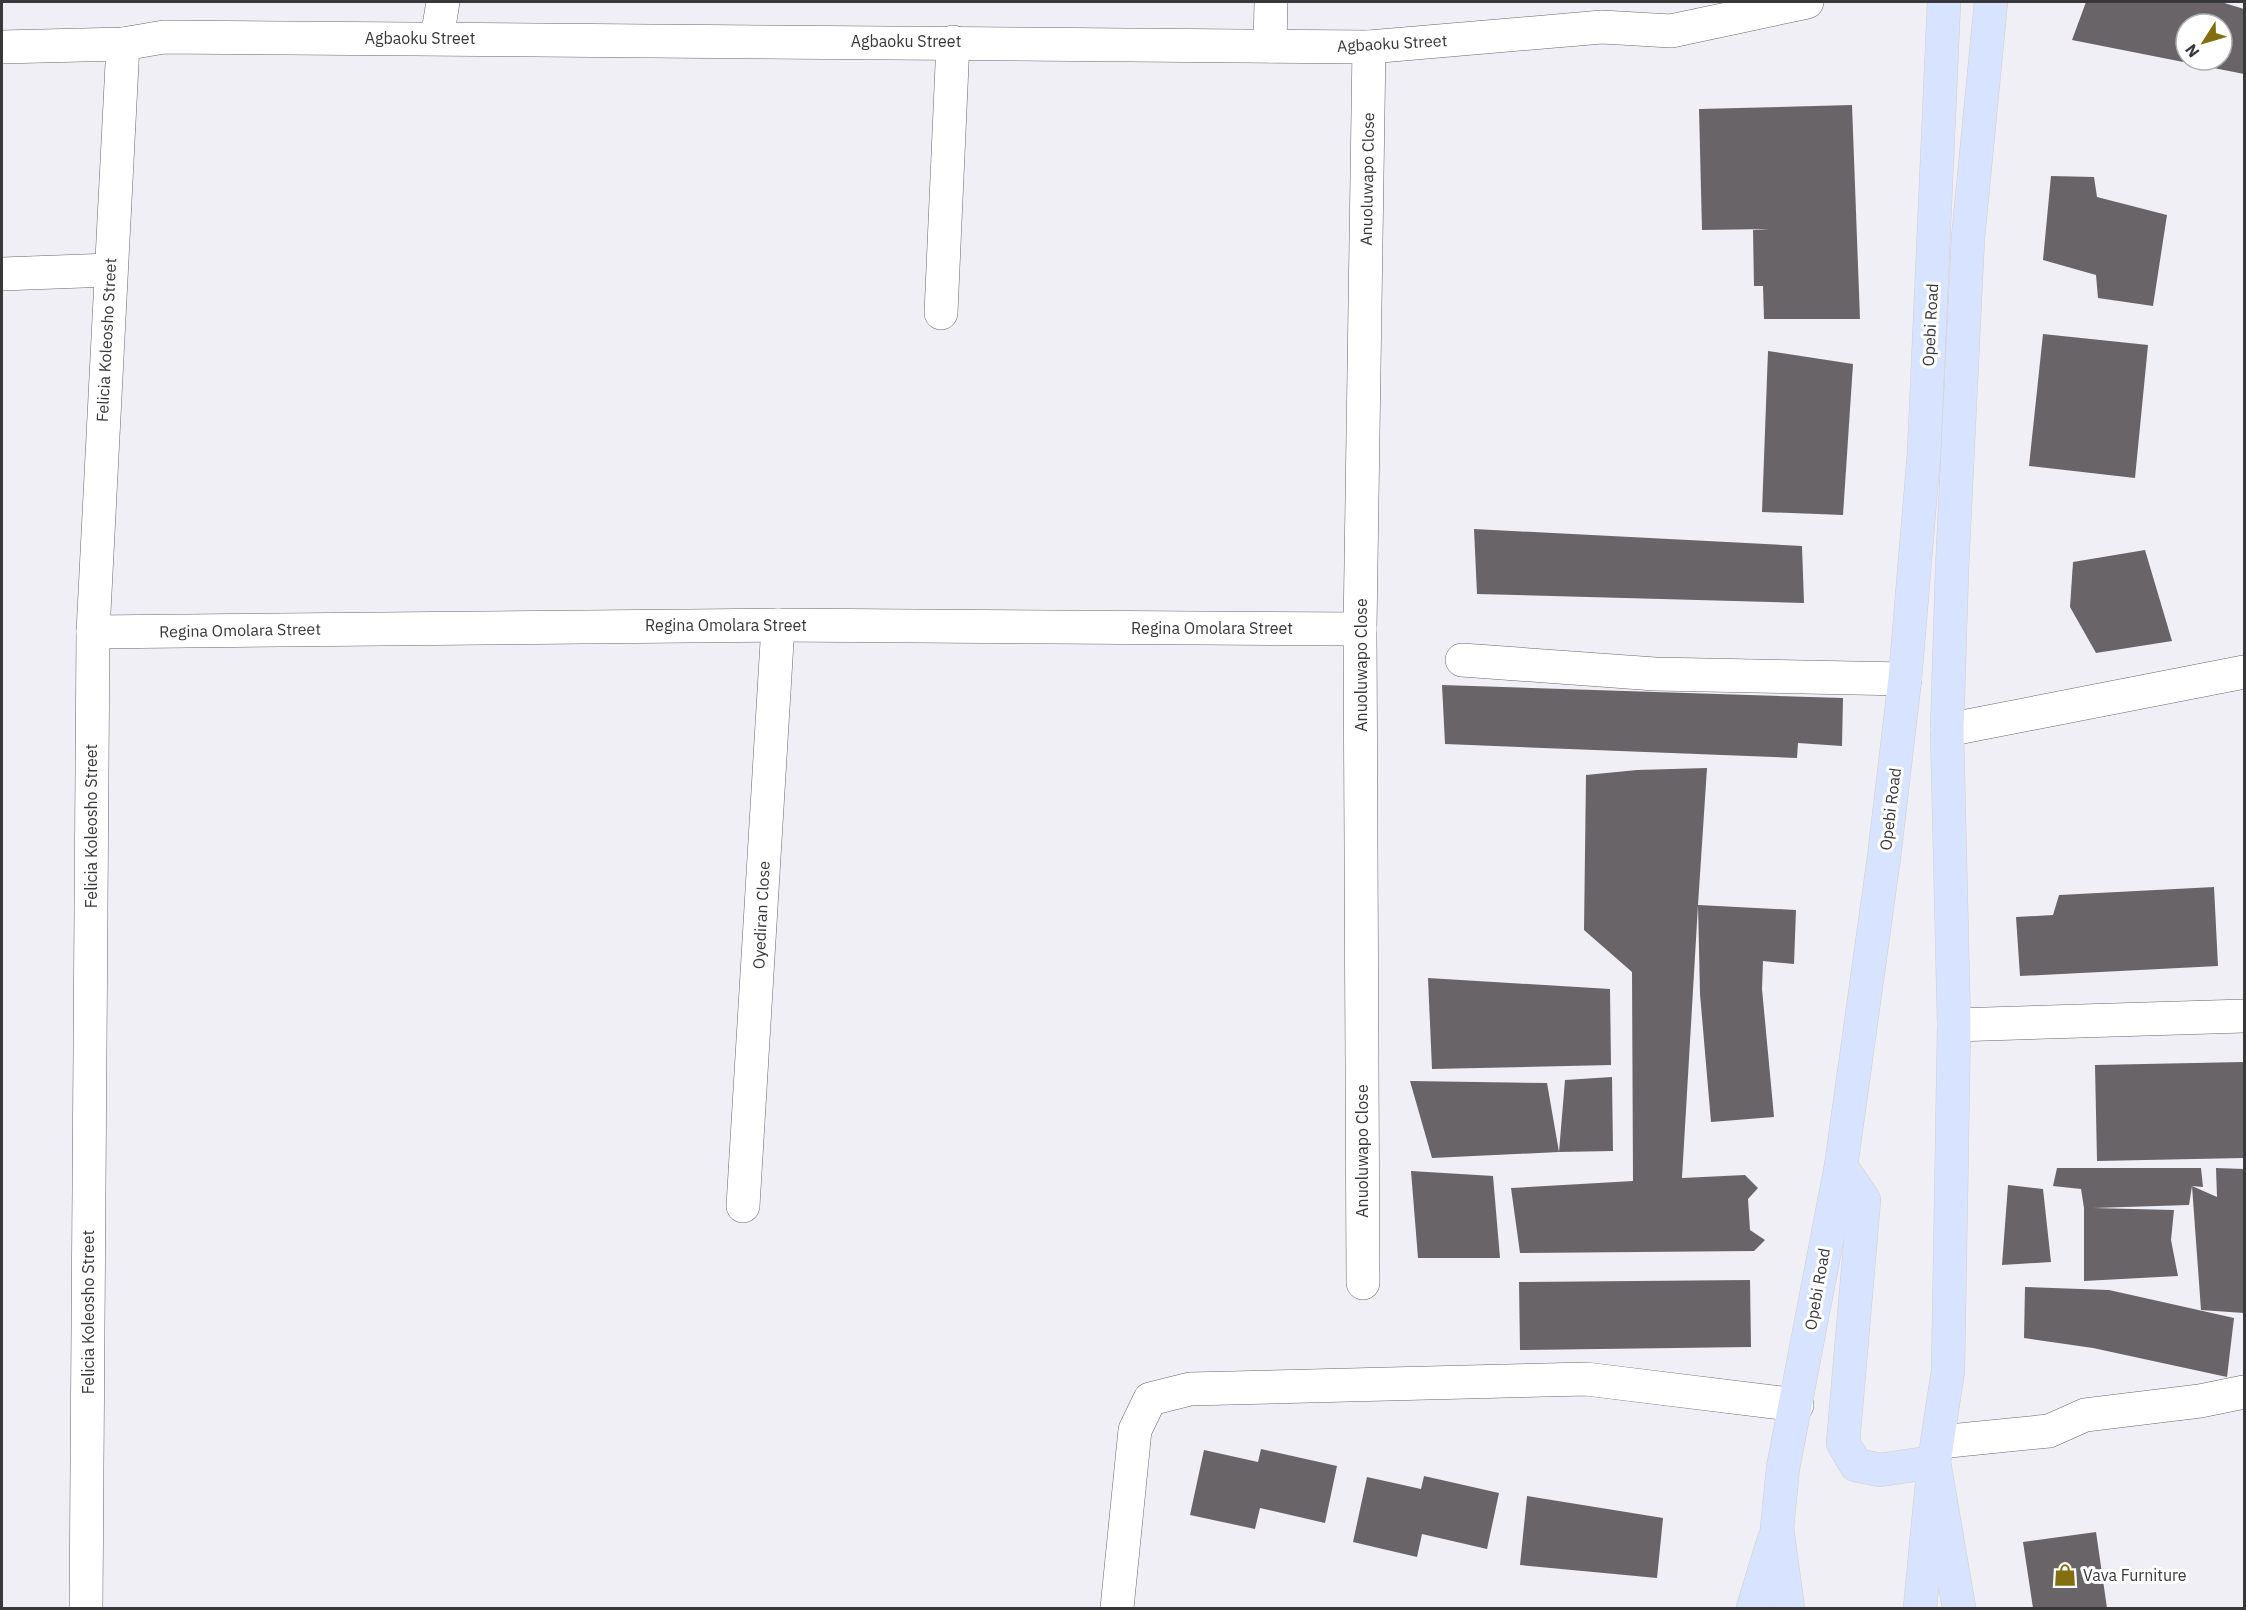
<svg xmlns="http://www.w3.org/2000/svg" width="2246" height="1610" font-family="'IBM Plex Sans',sans-serif">
<rect width="100%" height="100%" fill="#f1eff6"/>
<g fill="#696468" fill-rule="evenodd">
<path d="M2086,2H2221L2244,9V74L2072,40ZM2186,24H2222V60H2186Z"/>
<polygon points="1852,105 1860,319 1764,319 1763,286 1754,286 1753,230 1769,229 1702,230 1699,109"/>
<polygon points="2051,176 2094,177 2097,197 2167,215 2153,306 2098,298 2096,275 2043,260"/>
<polygon points="2043,334 2148,345 2135,478 2029,466"/>
<polygon points="1768,351 1853,364 1843,515 1762,512"/>
<polygon points="1474,529 1802,546 1804,603 1477,594"/>
<polygon points="2145,550 2172,641 2096,653 2070,607 2073,562"/>
<polygon points="1442,685 1843,698 1842,746 1798,743 1797,758 1445,744"/>
<polygon points="1707,768 1698,905 1796,910 1794,964 1763,961 1762,989 1774,1117 1711,1122 1700,994 1698,905 1682,1178 1745,1175 1758,1188 1748,1199 1750,1230 1765,1240 1754,1251 1520,1253 1511,1188 1633,1181 1632,972 1584,930 1586,775 1637,770"/>
<polygon points="2214,887 2218,966 2020,976 2016,917 2053,915 2059,895"/>
<polygon points="1428,978 1610,989 1611,1065 1432,1069"/>
<polygon points="2244,1062 2244,1158 2097,1161 2095,1065"/>
<polygon points="1612,1077 1613,1151 1559,1152 1565,1080"/>
<polygon points="1410,1081 1547,1083 1559,1152 1432,1158"/>
<polygon points="2057,1168 2201,1168 2203,1187 2192,1186 2217,1197 2216,1168 2244,1169 2244,1313 2201,1310 2192,1186 2189,1205 2093,1208 2174,1210 2171,1240 2178,1276 2084,1281 2084,1208 2081,1189 2053,1186"/>
<polygon points="1411,1171 1493,1176 1500,1258 1418,1258"/>
<polygon points="2008,1185 2043,1189 2051,1262 2002,1265"/>
<polygon points="1750,1280 1751,1347 1520,1350 1519,1282"/>
<polygon points="2025,1287 2109,1290 2234,1318 2227,1377 2093,1348 2024,1338"/>
<polygon points="1261,1449 1337,1466 1325,1523 1260,1508 1255,1529 1190,1515 1204,1450 1258,1462"/>
<polygon points="1424,1476 1499,1493 1487,1549 1422,1534 1417,1557 1353,1542 1367,1477 1421,1489"/>
<polygon points="1527,1496 1663,1518 1657,1578 1520,1565"/>
<polygon points="2096,1532 2107,1608 2033,1608 2023,1542"/>
</g>
<g fill="none" stroke-linecap="round" stroke-linejoin="round">
<g stroke="#69676d" stroke-width="34">
<g id="minor">
<polyline points="437,38 443,2"/>
<polyline points="1270,46 1271,2"/>
<polyline points="2,47 123,44 164,37 1369,47 1602,27 1671,31 1807,2"/>
<polyline points="2,274 110,270"/>
<polyline points="941,313 953,42"/>
<polyline points="93,632 778,625 1360,629"/>
<polyline points="1462,660 1655,674 1905,679"/>
<polyline points="1947,730 2244,672"/>
<polyline points="1954,1025 2244,1016"/>
<polyline points="743,1206 778,625"/>
<polyline points="1363,1283 1360,629 1369,47"/>
<polyline points="1939,1442 2049,1431 2085,1415 2200,1401 2244,1392"/>
<polyline points="86,1608 93,632 123,44"/>
<polyline points="1117,1608 1135,1430 1150,1399 1190,1389 1586,1379 1797,1405"/>
</g>
</g>
<g stroke="#cfcfd0" stroke-width="34">
<g id="major">
<polyline points="1841,1166 1864,1200 1843,1443 1856,1465 1880,1470 1934,1462 1959,1608"/>
<polyline points="1753,1608 1774,1539"/>
<polyline points="1788,1608 1777,1528 1783,1468 1841,1166 1884,857 1905,679 1924,453 1944,2"/>
<polyline points="1920,1608 1934,1462 1948,1371 1954,1025 1947,730 1952,569 1968,238 1991,2"/>
</g>
</g>
<use href="#minor" stroke="#fff" stroke-width="33"/>
<use href="#major" stroke="#d7e3ff" stroke-width="33"/>
</g>
<defs>
<g id="shop-bare" transform="scale(1.8)"><path d="M-5-2.5h2.3a2.7 3.5 0 0 1 5.4 0H5L5.5 6h-11ZM-1.5-2.5h3a1.5 2.3 0 0 0-3 0Z" fill="#836f0f" stroke="#fff" stroke-width="2.5" paint-order="stroke"/></g>
</defs>
<g fill-rule="evenodd">
<use href="#shop-bare" x="2065" y="1575"/>
</g>
<g text-anchor="middle" stroke-width="6" stroke-linejoin="round" paint-order="stroke">
<g font-size="16" fill="#38373a" stroke="#fff">
<text x="420" y="44">Agbaoku Street</text>
<text x="906" y="47">Agbaoku Street</text>
<text transform="translate(1392 43) rotate(-3)" y="6">Agbaoku Street</text>
<text transform="translate(1367 179) rotate(-89)" y="6">Anuoluwapo Close</text>
<text transform="translate(1930 325) rotate(-87)" y="6">Opebi Road</text>
<text transform="translate(106 340) rotate(-87)" y="6">Felicia Koleosho Street</text>
<text x="726" y="631">Regina Omolara Street</text>
<text x="1212" y="634">Regina Omolara Street</text>
<text transform="translate(240 630) rotate(-1)" y="6">Regina Omolara Street</text>
<text transform="translate(1361 665) rotate(-90)" y="6">Anuoluwapo Close</text>
<text transform="translate(1890 809) rotate(-83)" y="6">Opebi Road</text>
<text transform="translate(91 826) rotate(-90)" y="6">Felicia Koleosho Street</text>
<text transform="translate(761 915) rotate(-87)" y="6">Oyediran Close</text>
<text transform="translate(1362 1151) rotate(-90)" y="6">Anuoluwapo Close</text>
<text transform="translate(1817 1289) rotate(-80)" y="6">Opebi Road</text>
<text transform="translate(88 1312) rotate(-90)" y="6">Felicia Koleosho Street</text>
</g>
<g font-size="16" fill="#38373a" stroke="#fff" text-anchor="start">
<text x="2083" y="1581">Vava Furniture</text>
</g>
</g>
<rect width="2246" height="1610" fill="none" stroke="#38373a" stroke-width="6"/>
<g transform="translate(2204 42) rotate(233)"><circle r="28" fill="#ffffff" stroke="#afafb0" stroke-width="1.5"/>
<path d="M0-4.5L10 22L0 15L-10 22Z" fill="#836f0f"/>
<text y="-9" font-size="16" font-weight="bold" text-anchor="middle" fill="#38373a">N</text>
</g>
</svg>
